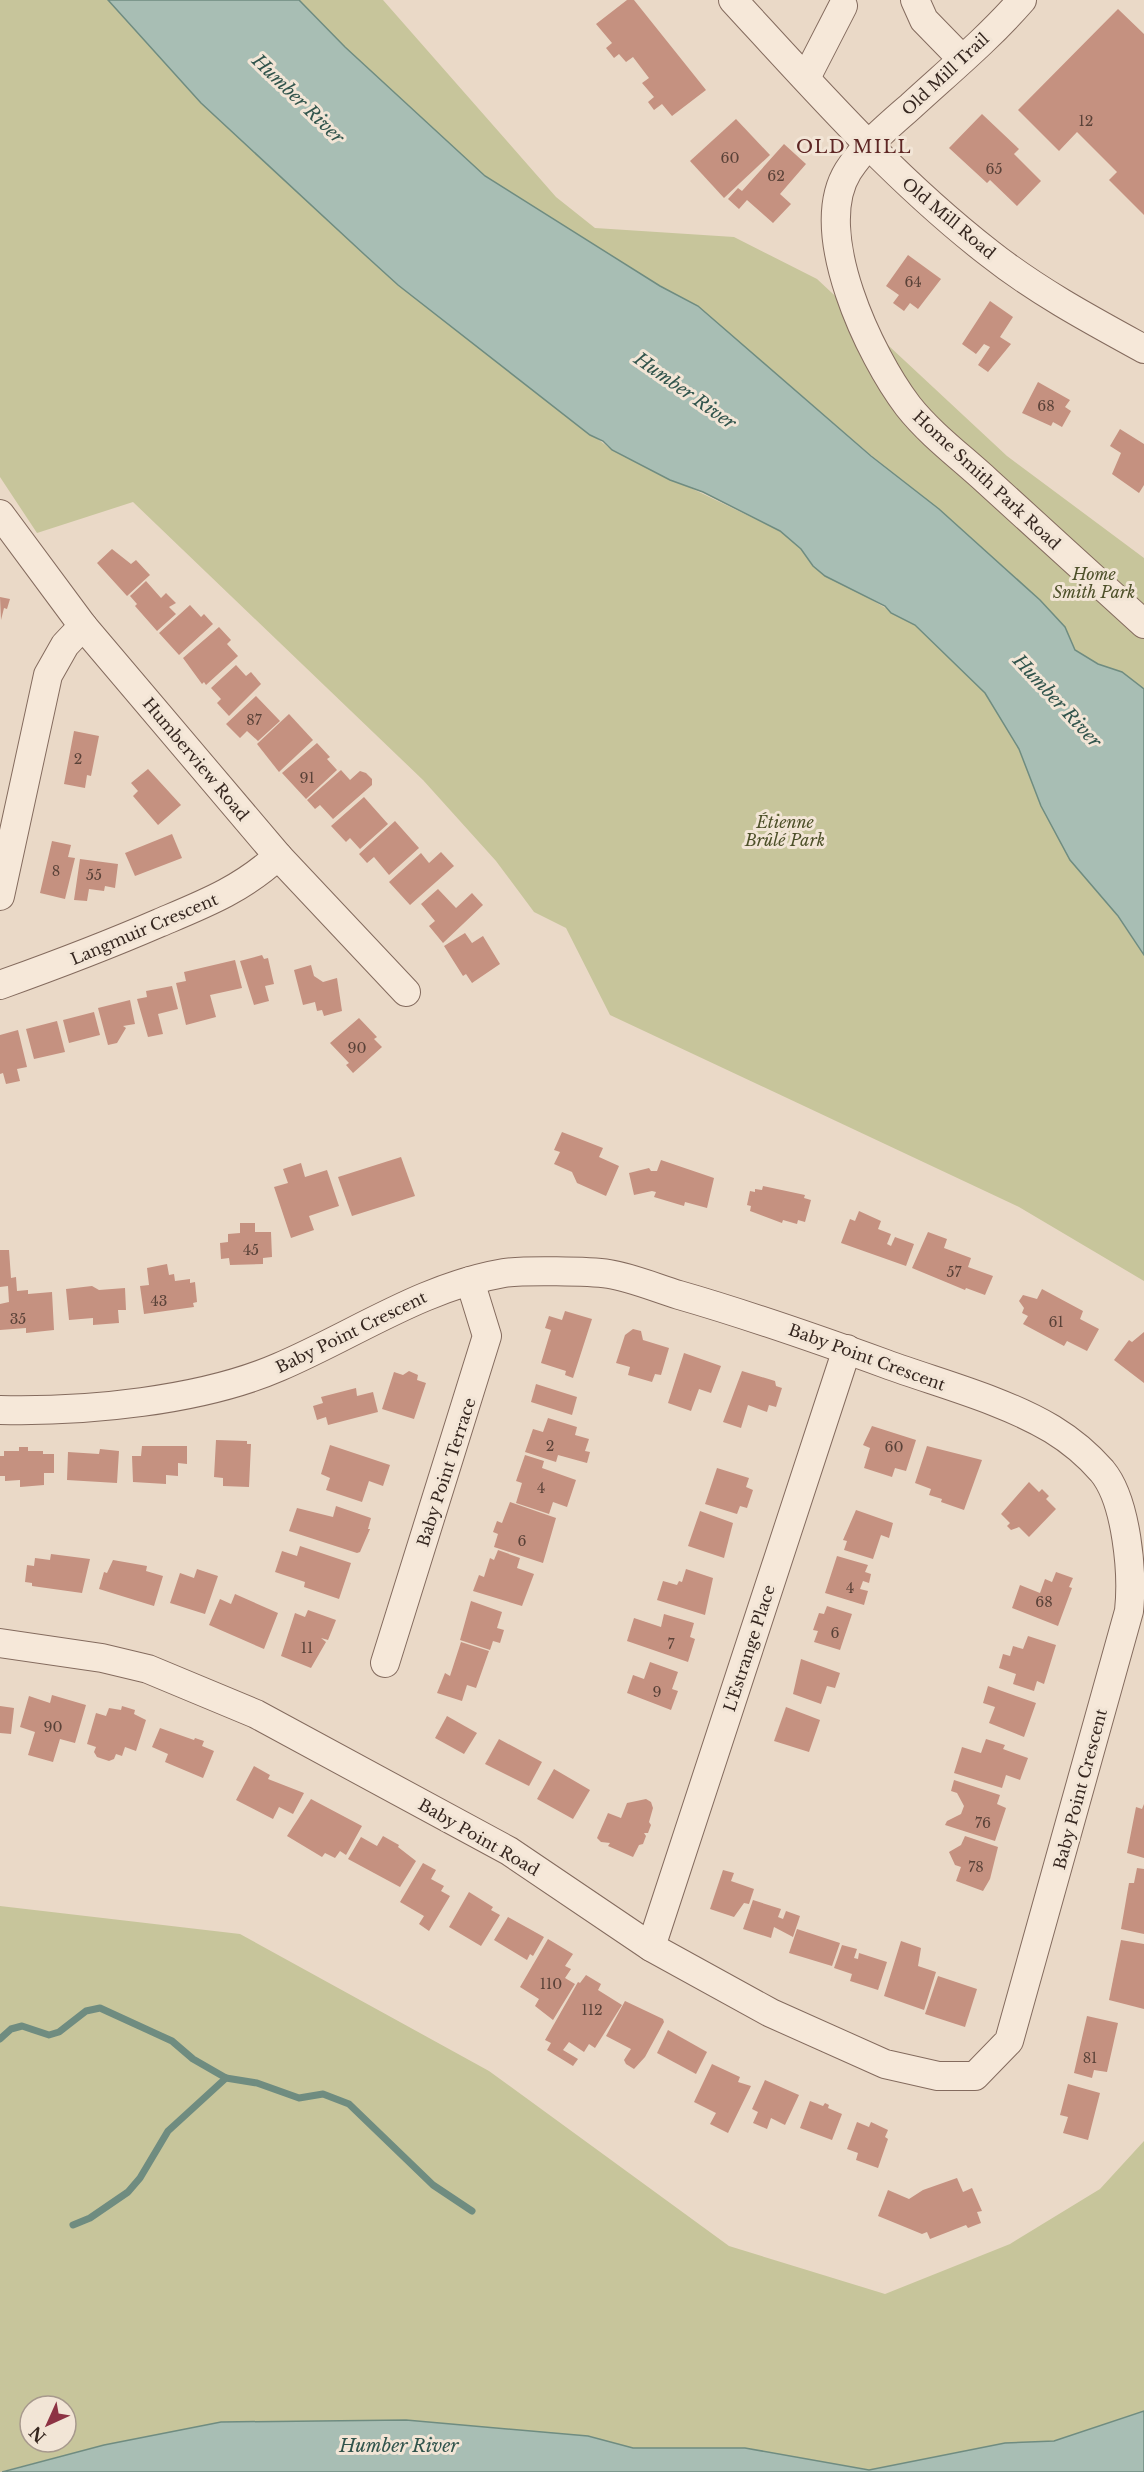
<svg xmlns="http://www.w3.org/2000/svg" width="1144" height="2472" font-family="'Libre Baskerville',serif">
<rect width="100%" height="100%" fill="#ead9c7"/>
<g fill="#c7c59b" fill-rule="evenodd">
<polygon points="0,0 108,0 201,103 398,285 612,450 780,531 801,549 813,566 915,625 985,693 1019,749 1041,806 1144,955 1144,1281 1019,1207 610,1015 566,928 534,912 496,861 423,780 133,502 37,533 0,477"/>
<polygon points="299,0 383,0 556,197 595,228 734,237 817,279 1007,456 1144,558 1144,689 1122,672 1098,664 1075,650 1065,627 1040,600 939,509 872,456 698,306 660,286 485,176 345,47"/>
<path d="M0,1906L240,1934L489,2071L729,2246L885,2294L1010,2244L1100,2189L1144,2141V2411L1054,2441L1005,2443L869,2470L745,2448H633L588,2436L406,2420L221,2422L104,2445L0,2472ZM30,2406H66V2442H30Z"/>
</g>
<g fill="#a8beb4" stroke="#6f8c80" stroke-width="1.5">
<polygon points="108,0 299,0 345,47 485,176 660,286 698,306 871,456 939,509 1040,600 1065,627 1075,650 1098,664 1122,672 1144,689 1144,955 1118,916 1070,860 1041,806 1019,749 985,693 915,625 891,613 885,606 825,576 813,566 801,549 780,531 703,492 670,480 612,450 603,441 590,435 398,285 365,255 201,103"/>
<polygon points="1144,2411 1144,2472 2,2472 104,2445 221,2422 406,2420 588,2436 633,2448 745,2448 869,2470 1005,2443 1054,2441"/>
</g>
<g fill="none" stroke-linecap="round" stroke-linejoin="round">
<g stroke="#6f8c80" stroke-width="7">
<polyline points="0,2039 11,2029 22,2026 49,2035 59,2032 86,2011 100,2008 172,2041 193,2059 226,2078 257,2083 299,2098 323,2094 349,2104 433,2185 472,2211"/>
<polyline points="73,2225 90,2218 128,2192 140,2178 168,2131 226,2078"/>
</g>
</g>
<g fill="#c59180">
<polygon points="627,0 634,0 706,90 672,116 662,104 654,110 648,102 654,97 642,83 649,78 633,57 626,62 619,54 614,58 606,48 612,43 596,24"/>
<polygon points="1118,9 1144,34 1144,215 1109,180 1117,172 1077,132 1059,151 1018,110"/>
<polygon points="982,114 1019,149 1014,154 1041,181 1017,206 990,180 987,183 949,148"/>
<polygon points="736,119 770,155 724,198 690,161"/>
<polygon points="784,144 806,164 780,194 791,204 773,223 747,200 739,209 728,199 738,188 742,191"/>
<polygon points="908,255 941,279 918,309 910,303 904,311 893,303 899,295 886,286"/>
<polygon points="990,301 1013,317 1000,337 1011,344 988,372 978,365 990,347 984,344 976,354 962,344"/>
<polygon points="1038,382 1070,400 1065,407 1071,411 1062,427 1053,422 1051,426 1022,413"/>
<polygon points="1120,429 1144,444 1144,485 1139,493 1112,474 1121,453 1110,446"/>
<polygon points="112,549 131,564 136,560 150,575 127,596 97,563"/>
<polygon points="146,581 161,598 166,593 176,603 169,607 176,614 157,631 135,606 137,604 130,596"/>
<polygon points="0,597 10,599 7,609 4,608 1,620"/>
<polygon points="190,605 201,617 204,614 213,624 179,655 159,633"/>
<polygon points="219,627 231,640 227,644 238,656 206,685 204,682 202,684 183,658"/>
<polygon points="236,665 246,676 251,672 261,684 229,716 217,703 221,699 211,688"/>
<polygon points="256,696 280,721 258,741 247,731 240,738 226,724"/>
<polygon points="289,714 313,740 279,772 257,744"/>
<polygon points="74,731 99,736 91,776 87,775 85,788 64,784"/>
<polygon points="317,743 330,757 327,759 337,770 306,799 282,773"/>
<polygon points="148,769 181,805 158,825 133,796 138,791 131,783"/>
<polygon points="341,770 350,780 360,771 366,773 372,779 372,785 333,819 320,805 315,809 307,800"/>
<polygon points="364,797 388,824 360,849 350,838 346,842 331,826"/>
<polygon points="395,821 419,848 389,875 374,857 367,863 359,854"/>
<polygon points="172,834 182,858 135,876 125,853"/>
<polygon points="52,841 71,845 68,857 75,858 65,899 40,893"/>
<polygon points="441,852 454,866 410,905 389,882 421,853 429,863"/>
<polygon points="80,859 118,864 115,888 105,886 104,891 89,889 87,901 74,900"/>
<polygon points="438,889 456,908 472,893 483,905 443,943 429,926 435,921 421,904"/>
<polygon points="465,933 472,943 483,936 500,964 472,983 466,974 463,976 444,946"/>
<polygon points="262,955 264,959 268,958 274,984 265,986 269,1001 254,1005 240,961"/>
<polygon points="235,960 242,988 210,995 216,1017 186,1025 176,983 186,981 184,972"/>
<polygon points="311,965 314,976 323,982 337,978 342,1011 324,1016 322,1010 317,1011 315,1002 303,1005 294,970"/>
<polygon points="172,986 178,1009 158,1014 163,1034 148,1037 137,999 147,997 146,991"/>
<polygon points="130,1000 135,1024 123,1026 126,1028 117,1043 108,1045 98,1008"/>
<polygon points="94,1012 100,1035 69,1043 63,1020"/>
<polygon points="359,1018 377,1037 374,1039 382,1047 353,1073 346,1065 349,1063 330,1043"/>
<polygon points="57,1021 65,1052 34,1059 26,1029"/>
<polygon points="18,1030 27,1067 17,1069 20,1081 6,1084 3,1073 0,1074 0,1035"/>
<polygon points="562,1132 603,1148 599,1157 619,1166 606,1196 577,1183 572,1172 554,1164 560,1152 554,1150"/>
<polygon points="401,1157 415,1196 352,1216 338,1177"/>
<polygon points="661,1160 714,1178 707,1208 685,1202 684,1206 654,1197 656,1192 652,1191 634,1195 629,1173 649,1168 651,1171 657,1171"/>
<polygon points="301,1163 305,1177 327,1170 339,1206 309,1216 314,1230 291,1238 274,1187 288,1183 283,1169"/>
<polygon points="763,1186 805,1195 804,1198 811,1200 805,1222 798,1220 797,1224 783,1220 782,1223 750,1211 751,1206 747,1205 750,1191 755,1192 755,1189 762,1190"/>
<polygon points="859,1211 881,1221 878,1229 891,1234 887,1244 891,1246 895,1237 914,1244 906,1266 841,1243 850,1219 855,1221"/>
<polygon points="240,1223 255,1223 255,1232 271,1232 272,1257 263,1258 263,1264 230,1265 229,1258 221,1259 220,1243 228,1242 228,1234 240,1233"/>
<polygon points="928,1232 947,1239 944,1248 971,1258 968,1267 993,1276 985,1295 966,1288 965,1290 912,1268"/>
<polygon points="0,1250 9,1250 11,1278 16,1277 17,1291 28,1290 28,1294 52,1292 54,1330 26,1333 26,1328 0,1330 0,1304 9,1302 8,1286 0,1287"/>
<polygon points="167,1264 169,1275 174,1274 175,1281 190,1279 190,1283 195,1282 197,1302 193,1303 194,1307 144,1314 140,1286 149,1285 147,1268"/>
<polygon points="92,1286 99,1290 125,1288 126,1310 118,1310 119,1323 93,1325 93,1318 69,1320 66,1289"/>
<polygon points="1042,1289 1083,1311 1080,1319 1099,1329 1087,1351 1067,1341 1064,1346 1023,1324 1028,1316 1022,1313 1024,1308 1019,1301 1023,1295 1037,1299"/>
<polygon points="565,1311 592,1319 573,1378 565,1375 566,1371 541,1363 551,1330 545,1328 549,1316 562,1320"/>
<polygon points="633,1329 641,1331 643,1340 669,1348 661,1375 655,1374 652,1382 628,1375 630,1367 616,1363 625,1335"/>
<polygon points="1144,1332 1144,1383 1114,1360 1129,1340 1132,1342"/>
<polygon points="684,1353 721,1366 711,1393 699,1389 691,1411 668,1403"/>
<polygon points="409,1371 418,1375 417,1380 426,1383 414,1419 382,1409 394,1372 403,1375"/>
<polygon points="742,1371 775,1381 776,1386 782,1388 776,1407 769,1405 767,1412 748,1405 741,1428 723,1422"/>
<polygon points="536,1384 577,1397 572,1415 531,1402"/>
<polygon points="356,1388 357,1396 373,1392 378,1412 328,1425 326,1417 317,1420 313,1406 323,1403 321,1397"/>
<polygon points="548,1418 577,1427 575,1435 589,1439 585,1451 590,1452 587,1463 558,1455 556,1462 525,1452 533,1429 543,1432"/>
<polygon points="872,1426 916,1440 906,1471 895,1468 892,1477 864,1468 870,1448 863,1445"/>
<polygon points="216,1440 247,1441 247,1444 251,1444 249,1487 223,1486 223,1478 214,1477"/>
<polygon points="330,1445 390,1465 383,1486 369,1481 362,1502 326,1490 330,1478 321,1474"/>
<polygon points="142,1446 187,1446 187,1464 178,1463 178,1476 166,1475 166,1484 133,1482 132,1456 141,1456"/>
<polygon points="927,1446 982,1460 964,1510 941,1502 942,1499 929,1495 931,1489 915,1483"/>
<polygon points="19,1447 28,1447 28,1451 43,1451 43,1454 54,1454 54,1473 44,1473 44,1485 20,1487 20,1480 5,1481 5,1476 0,1476 0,1456 4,1456 4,1451 19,1451"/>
<polygon points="100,1449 119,1451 117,1483 67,1480 68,1452 99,1454"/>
<polygon points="525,1455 544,1461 542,1468 576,1480 567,1507 553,1502 549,1514 516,1503 522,1483 516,1481"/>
<polygon points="717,1468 749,1478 746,1487 753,1490 747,1508 740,1506 737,1514 705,1504"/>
<polygon points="1029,1482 1039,1492 1042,1489 1049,1496 1046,1499 1056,1509 1029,1537 1019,1527 1011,1530 1007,1526 1010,1523 1001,1514"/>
<polygon points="510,1502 556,1518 543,1563 494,1547 498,1534 493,1532 497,1521 502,1523"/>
<polygon points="336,1506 371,1518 368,1529 370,1529 360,1552 357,1553 289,1531 297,1508 333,1517"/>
<polygon points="856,1510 893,1523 889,1538 881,1535 873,1559 844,1550 847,1541 843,1540"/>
<polygon points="700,1511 733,1523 724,1558 688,1546"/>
<polygon points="300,1546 351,1563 339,1599 304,1587 305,1582 275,1572 282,1551 297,1556"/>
<polygon points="498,1550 520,1558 517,1568 534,1574 522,1606 473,1591 479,1575 484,1577 490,1558 494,1560"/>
<polygon points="51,1554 90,1559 82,1593 32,1586 32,1583 25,1582 27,1565 34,1566 35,1558 50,1560"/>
<polygon points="837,1556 868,1565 865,1572 871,1574 869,1583 863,1581 860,1589 868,1591 864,1605 825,1593"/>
<polygon points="113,1560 147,1566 146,1571 163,1576 154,1606 99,1589 104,1572 107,1573"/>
<polygon points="197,1569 218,1576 205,1614 170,1603 180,1573 194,1578"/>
<polygon points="686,1569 713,1578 705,1615 657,1600 663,1581 677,1585 679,1581 682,1582"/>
<polygon points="1056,1572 1073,1578 1069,1587 1072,1588 1058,1626 1012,1608 1020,1585 1040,1593 1045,1579 1052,1582"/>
<polygon points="235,1594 278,1613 264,1649 209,1625 220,1599 231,1604"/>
<polygon points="471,1601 502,1612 497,1628 504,1630 500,1643 493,1641 490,1650 460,1640"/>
<polygon points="827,1606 852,1614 840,1650 814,1642 818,1631 813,1630 819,1613 824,1614"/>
<polygon points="308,1610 336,1620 328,1640 321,1638 326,1642 311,1668 281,1656 295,1613 305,1617"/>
<polygon points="664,1614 694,1623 690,1637 695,1639 688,1662 627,1641 634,1618 661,1627"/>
<polygon points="1028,1636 1056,1645 1044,1684 1037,1681 1034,1691 1013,1684 1016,1674 999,1668 1003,1654 1010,1656 1013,1646 1023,1649"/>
<polygon points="461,1642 489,1651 476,1688 467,1685 462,1701 437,1693 445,1673 450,1676"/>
<polygon points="801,1659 840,1673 835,1688 827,1686 821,1704 793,1694"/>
<polygon points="650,1662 678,1672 672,1689 678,1691 671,1710 627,1693 633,1675 644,1679"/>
<polygon points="988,1686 1036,1703 1024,1737 989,1723 995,1707 983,1703"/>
<polygon points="52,1695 86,1705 75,1743 60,1739 53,1762 28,1755 35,1732 20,1727 29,1696 50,1703"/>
<polygon points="0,1706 14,1708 11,1734 0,1733"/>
<polygon points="122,1706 135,1710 134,1714 146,1720 136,1751 125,1747 122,1756 116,1754 114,1759 109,1761 97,1757 94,1752 96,1747 87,1744 96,1713 106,1716 109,1708 121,1710"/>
<polygon points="786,1707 820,1720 809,1752 774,1741"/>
<polygon points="447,1716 477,1733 464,1754 435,1738"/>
<polygon points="160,1728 194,1740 195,1738 204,1741 202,1746 214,1751 203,1778 165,1762 168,1754 152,1747"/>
<polygon points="499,1739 542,1762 529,1786 485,1764"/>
<polygon points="986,1739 1005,1745 1003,1749 1028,1758 1020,1780 1006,1775 1002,1788 954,1773 962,1747 981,1753"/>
<polygon points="254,1766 270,1775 268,1779 304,1793 293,1814 279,1807 273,1819 236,1800"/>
<polygon points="554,1769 590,1790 573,1819 537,1799"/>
<polygon points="954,1780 1000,1795 997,1804 1006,1808 995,1841 945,1825 947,1821 961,1814 964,1806 957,1793 951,1791"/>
<polygon points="311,1799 362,1826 346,1855 340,1851 335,1858 325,1853 322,1857 287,1836"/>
<polygon points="646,1799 651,1802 653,1808 649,1822 651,1825 648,1833 644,1833 646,1836 643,1844 639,1845 633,1857 608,1846 610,1843 601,1842 597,1838 608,1813 621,1818 627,1803"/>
<polygon points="1144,1804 1144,1858 1127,1853 1136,1807 1142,1809"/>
<polygon points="383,1836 399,1845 398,1847 416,1861 400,1887 348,1859 361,1837 377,1846"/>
<polygon points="965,1836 998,1847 990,1879 983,1891 956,1881 961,1867 955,1865 949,1852 961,1845"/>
<polygon points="423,1863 436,1870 431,1879 444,1886 441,1891 450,1896 429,1931 419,1924 424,1916 400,1902"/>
<polygon points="1137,1868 1144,1869 1144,1934 1121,1929 1129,1883 1134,1883"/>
<polygon points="723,1870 734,1873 731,1881 754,1889 749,1904 744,1903 734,1917 710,1909"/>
<polygon points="469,1892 493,1907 491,1910 500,1915 481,1946 449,1927"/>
<polygon points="753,1900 781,1909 778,1917 783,1919 786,1911 800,1916 793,1937 774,1927 771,1938 743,1929"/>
<polygon points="508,1917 544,1937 533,1956 530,1954 527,1960 494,1940"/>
<polygon points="797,1929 840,1943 832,1966 789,1953"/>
<polygon points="548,1939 573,1954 565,1966 571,1969 565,1978 575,1984 553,2020 535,2006 539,1999 520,1987"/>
<polygon points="1121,1940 1144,1944 1144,2009 1109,2000"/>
<polygon points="901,1941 921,1948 918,1966 936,1972 924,2010 884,1996"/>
<polygon points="842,1945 857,1949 854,1958 858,1959 859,1953 887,1962 878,1990 850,1981 852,1974 834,1968"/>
<polygon points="586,1975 601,1984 598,1990 622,2005 595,2048 589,2044 584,2052 569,2042 563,2050 578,2059 573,2066 547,2050 551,2043 545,2040 578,1982 580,1983"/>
<polygon points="938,1976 977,1989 965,2027 925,2014"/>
<polygon points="625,2001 663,2019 664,2022 645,2057 634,2069 626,2064 624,2060 631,2049 606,2036"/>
<polygon points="1087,2016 1118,2023 1107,2072 1094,2070 1092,2078 1074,2073"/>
<polygon points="668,2030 707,2052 696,2074 657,2053"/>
<polygon points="712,2064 740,2077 738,2082 751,2086 728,2133 710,2124 716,2113 694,2102"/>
<polygon points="765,2080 799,2095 785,2125 771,2118 767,2129 753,2123 758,2112 752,2109"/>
<polygon points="1068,2084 1100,2093 1088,2140 1063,2133 1068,2117 1060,2115"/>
<polygon points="810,2101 823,2106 825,2103 829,2105 828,2108 842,2114 832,2140 800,2128"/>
<polygon points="857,2122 869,2127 871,2122 888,2130 885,2137 888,2139 878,2168 856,2160 858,2153 847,2149"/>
<polygon points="957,2178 963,2192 972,2188 982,2211 977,2212 981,2223 968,2228 966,2225 930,2239 927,2232 922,2234 878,2216 888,2190 909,2199 923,2190"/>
</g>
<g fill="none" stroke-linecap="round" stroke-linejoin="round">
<g stroke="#846b5e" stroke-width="30">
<g id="minor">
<path d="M733,0C814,88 894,179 989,253C1037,291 1091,320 1144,349"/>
<polyline points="915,0 924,20 962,59"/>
<path d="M1022,0C988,39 948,72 911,106C888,126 864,146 848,171C810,232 870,356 908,406C930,434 961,457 987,481C1039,529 1092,576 1144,624"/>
<polyline points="806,78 843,6"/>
<polyline points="0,514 83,626 278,856 406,992"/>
<polyline points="0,896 48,675 65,645 83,626"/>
<path d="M0,985C53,966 106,946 159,923C204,904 241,890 278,856"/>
<path d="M0,1410C85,1412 201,1401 279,1367C354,1335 422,1287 504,1273C523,1270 590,1271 609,1274C633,1278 656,1288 679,1295C749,1315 817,1339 886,1364C941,1384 1001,1399 1052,1429C1070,1440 1088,1455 1102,1471C1127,1501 1133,1574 1129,1611L1009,2041L975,2076H938L885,2064L771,2013L651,1947L509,1851L256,1714L148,1669L102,1658L0,1643"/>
<polyline points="385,1663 487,1336 470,1281"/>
<polyline points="651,1947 847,1349"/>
</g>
</g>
<use href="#minor" stroke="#f6e8d9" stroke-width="28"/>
</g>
<g text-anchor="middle" stroke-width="6" stroke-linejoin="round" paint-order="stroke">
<g font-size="14" fill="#5a4238">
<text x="1086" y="126">12</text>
<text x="730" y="163">60</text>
<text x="994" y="174">65</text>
<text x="776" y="181">62</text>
<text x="913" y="287">64</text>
<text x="1046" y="411">68</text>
<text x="254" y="725">87</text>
<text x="78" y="764">2</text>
<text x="307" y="783">91</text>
<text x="56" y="876">8</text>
<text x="94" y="880">55</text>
<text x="357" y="1053">90</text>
<text x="251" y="1255">45</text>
<text x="954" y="1277">57</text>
<text x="159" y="1306">43</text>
<text x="18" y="1324">35</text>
<text x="1056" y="1327">61</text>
<text x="550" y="1451">2</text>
<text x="894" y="1452">60</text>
<text x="541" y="1493">4</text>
<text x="522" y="1546">6</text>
<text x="850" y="1593">4</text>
<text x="1044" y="1607">68</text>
<text x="835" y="1638">6</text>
<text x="671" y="1649">7</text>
<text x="307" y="1653">11</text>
<text x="657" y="1697">9</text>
<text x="53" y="1732">90</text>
<text x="983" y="1828">76</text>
<text x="976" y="1872">78</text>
<text x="551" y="1989">110</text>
<text x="592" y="2015">112</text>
<text x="1090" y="2063">81</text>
</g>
<g font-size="16" fill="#362720" stroke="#f2e5d6">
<text transform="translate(945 74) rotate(-43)" y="6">Old Mill Trail</text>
<text transform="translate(949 218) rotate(40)" y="6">Old Mill Road</text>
<text transform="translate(987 480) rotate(43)" y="6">Home Smith Park Road</text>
<text transform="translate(196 759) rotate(50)" y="6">Humberview Road</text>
<text transform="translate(144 929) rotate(-23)" y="6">Langmuir Crescent</text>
<text transform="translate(351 1332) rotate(-26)" y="6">Baby Point Crescent</text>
<text transform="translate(867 1357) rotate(20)" y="6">Baby Point Crescent</text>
<text transform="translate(446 1472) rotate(-72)" y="6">Baby Point Terrace</text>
<text transform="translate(749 1648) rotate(-72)" y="6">L'Estrange Place</text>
<text transform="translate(1080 1789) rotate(-75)" y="6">Baby Point Crescent</text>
<text transform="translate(479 1837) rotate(30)" y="6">Baby Point Road</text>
</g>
<g font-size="16" font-style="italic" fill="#4d5029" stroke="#f2e5d6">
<text x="1094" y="580">Home<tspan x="1094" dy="18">Smith Park</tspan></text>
<text x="785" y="828">Étienne<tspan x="785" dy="18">Brûlé Park</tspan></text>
</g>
<g font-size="18" font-style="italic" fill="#31544c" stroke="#f2e5d6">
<text transform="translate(298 99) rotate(44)" y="6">Humber River</text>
<text transform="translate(685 391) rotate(35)" y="6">Humber River</text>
<text transform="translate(1057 701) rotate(47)" y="6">Humber River</text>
<text x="399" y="2452">Humber River</text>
</g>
<g font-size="18" letter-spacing="1.5" fill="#5e2624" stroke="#f2e5d6">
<text x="854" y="153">OLD MILL</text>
</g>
</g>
<g transform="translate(48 2424) rotate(225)"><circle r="28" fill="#f2e5d6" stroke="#a7998d" stroke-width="1.5"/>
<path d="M0-4.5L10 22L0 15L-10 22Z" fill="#8d3344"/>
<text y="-9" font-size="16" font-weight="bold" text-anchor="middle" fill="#362720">N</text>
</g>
</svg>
